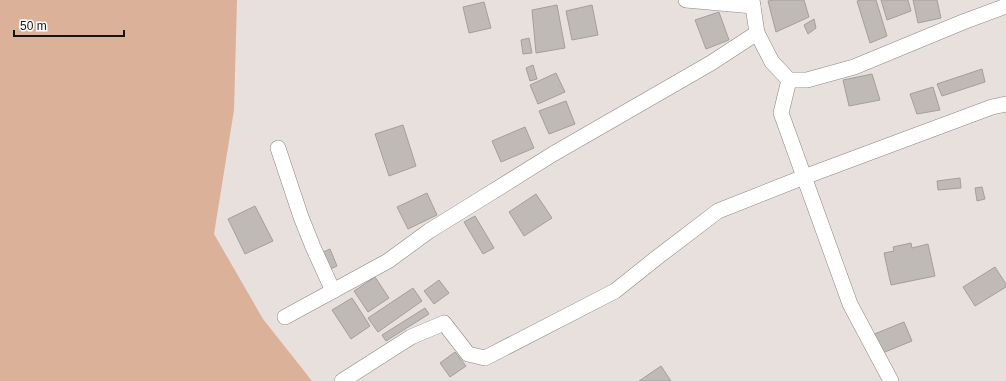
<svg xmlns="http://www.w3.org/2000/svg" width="1006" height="381" font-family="Arial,sans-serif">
<rect width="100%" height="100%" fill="#e7e0dc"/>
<polygon fill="#dbb19a" points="0,0 237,0 234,110 214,234 263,319 312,381 0,381"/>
<g fill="#c0bab7" stroke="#a59f9c">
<polygon points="774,0 804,0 809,17 776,32 768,1"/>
<polygon points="861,0 876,0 887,36 870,43 857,1"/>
<polygon points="881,0 908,0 911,11 887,20"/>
<polygon points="913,0 937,0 941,18 918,23"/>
<polygon points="484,2 491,28 469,33 463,7"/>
<polygon points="557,5 565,48 536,53 532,10"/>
<polygon points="592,5 598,35 572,40 566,11"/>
<polygon points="719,12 729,40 706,49 695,20"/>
<polygon points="814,19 816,28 808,34 804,25"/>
<polygon points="529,38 532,53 523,54 521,40"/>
<polygon points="533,65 537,79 530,81 526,68"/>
<polygon points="982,69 985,82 942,96 937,84"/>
<polygon points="556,73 565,92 538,104 530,85"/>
<polygon points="872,74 880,100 849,106 843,80"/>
<polygon points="933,87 940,110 917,114 910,94"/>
<polygon points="566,101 575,124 549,134 539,111"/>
<polygon points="403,125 416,166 389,176 375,134"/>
<polygon points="525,127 534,148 501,162 492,141"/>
<polygon points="960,178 961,188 938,190 937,181"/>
<polygon points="982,187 985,199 977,201 975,188"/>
<polygon points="427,193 437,215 408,229 397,207"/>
<polygon points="536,194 552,218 524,236 509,212"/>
<polygon points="255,206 273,241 245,254 228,219"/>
<polygon points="475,216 494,248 483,254 464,222"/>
<polygon points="911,243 912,248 928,244 935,276 891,285 884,253 894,251 893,247"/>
<polygon points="330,249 337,266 328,270 321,253"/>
<polygon points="995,267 1006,284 1006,287 975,306 963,287"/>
<polygon points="375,277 389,298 368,312 354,291"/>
<polygon points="439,280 449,293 434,304 424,291"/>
<polygon points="413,288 422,301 378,332 368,318"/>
<polygon points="352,298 370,326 351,339 332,310"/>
<polygon points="425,308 429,314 386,341 382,335"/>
<polygon points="904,322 912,341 880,354 872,335"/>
<polygon points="455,352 466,366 450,377 440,363"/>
<polygon points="661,366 671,381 639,381"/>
</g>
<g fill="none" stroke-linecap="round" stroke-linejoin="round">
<g stroke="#8c8682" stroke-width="16">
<g id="minor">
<polyline points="686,0 753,6"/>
<polyline points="752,0 757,33 772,62 789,80 807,80 854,67 963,22 1006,6"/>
<polyline points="789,80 781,113 850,304 891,381"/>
<polyline points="278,148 301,217 313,247 333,291"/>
<polyline points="285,317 388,261 429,231 484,197 553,154 711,63 757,33"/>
<polyline points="342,381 411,337 444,323 468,354 485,358 615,291 659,256 718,211 804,177 992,107 1006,104"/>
</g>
</g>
<use href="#minor" stroke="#fff" stroke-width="15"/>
</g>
<path d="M14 30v6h110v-6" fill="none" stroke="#161413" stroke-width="2"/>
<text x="20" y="30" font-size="12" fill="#161413" stroke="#ffffff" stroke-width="3" paint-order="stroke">50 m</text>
</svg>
